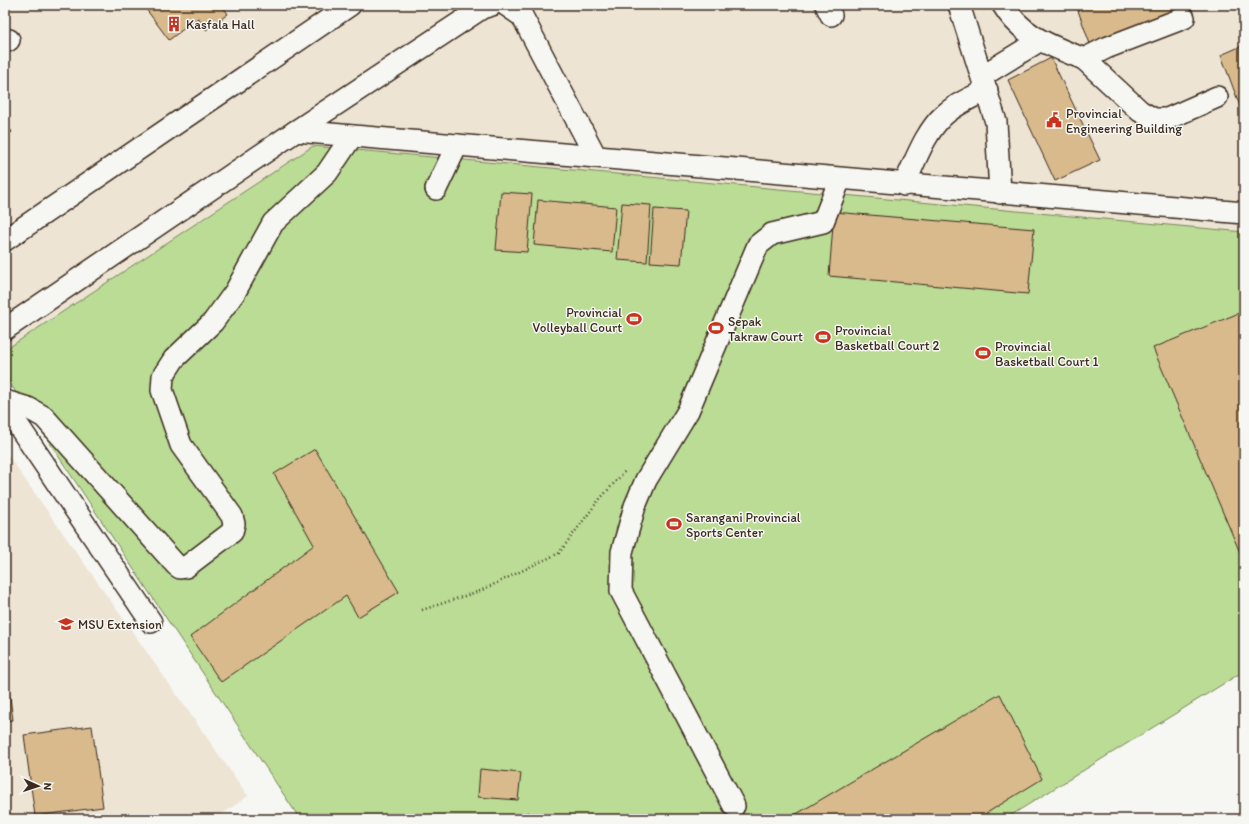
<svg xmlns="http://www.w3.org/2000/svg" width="1249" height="824" font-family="Itim,sans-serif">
<rect width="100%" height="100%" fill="#f6f6f2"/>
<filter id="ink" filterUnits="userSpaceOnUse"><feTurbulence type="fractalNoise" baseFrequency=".025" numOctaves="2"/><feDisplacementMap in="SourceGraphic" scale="8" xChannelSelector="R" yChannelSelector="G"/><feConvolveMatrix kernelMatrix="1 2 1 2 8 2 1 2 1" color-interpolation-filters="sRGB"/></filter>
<g filter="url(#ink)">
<g fill="#ede4d4">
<polygon points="5,5 1244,5 1244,232 313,146 5,350"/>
<polygon points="5,451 248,796 215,819 5,819"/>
</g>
<polygon fill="#badc95" stroke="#7a835a" points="313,146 1244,232 1244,671 1005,819 300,819 5,376 5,350"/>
<g fill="#d9ba8d" stroke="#3b2a1e">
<polygon points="143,5 222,5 228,14 206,30 198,18 169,40"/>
<polygon points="1076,5 1194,5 1090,44"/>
<polygon points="1244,45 1244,117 1221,55"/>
<polygon points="1051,58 1100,160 1055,181 1008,80"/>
<polygon points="5,122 12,132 5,137"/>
<polygon points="501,192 532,194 527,252 496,250"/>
<polygon points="538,200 616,207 612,252 534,245"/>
<polygon points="622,203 651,205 647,262 617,260"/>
<polygon points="654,209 686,211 681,264 650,262"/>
<polygon points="834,212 1034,229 1028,294 829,276"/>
<polygon points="1244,311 1244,562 1153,348"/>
<polygon points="315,449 399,592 358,617 346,596 221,682 190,637 314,545 274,474"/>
<polygon points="5,661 13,720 5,721"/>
<polygon points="1000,694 1042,779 977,819 788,819"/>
<polygon points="92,726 103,807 35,816 24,735"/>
<polygon points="480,769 521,773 518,800 478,797"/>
<polygon points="528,812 532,819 517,819"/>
</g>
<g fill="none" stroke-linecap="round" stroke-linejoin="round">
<g stroke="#3b2a1e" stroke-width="24">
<g id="minor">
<polyline points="506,5 522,16 596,157"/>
<polyline points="826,5 831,15"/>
<polyline points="959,5 996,122 1000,193"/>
<path d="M1003,5C1022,37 1052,46 1084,59L1106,48L1184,18"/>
<polyline points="5,42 9,40"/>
<polyline points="1084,59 1140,111 1154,119 1167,119 1217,97"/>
<polyline points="982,76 1039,41"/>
<polyline points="296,131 482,8 492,5"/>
<path d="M904,185C915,162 925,132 944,115C956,104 972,97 987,90"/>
<polyline points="436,189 457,145"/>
<polyline points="5,240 350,5"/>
<polyline points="5,329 296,131 1244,213"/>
<polyline points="5,401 28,408 44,417 176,565 180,568 186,567 232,532 234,524 232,516 181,445 162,390 163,376 174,359 213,322 235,292 273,223 327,173 352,136"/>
<polyline points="5,406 151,622"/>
<polyline points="734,806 621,591 622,552 635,506 646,480 688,411 758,245 772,234 823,222 840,179"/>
</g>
</g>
<polyline stroke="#3b2a1e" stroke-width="2.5" stroke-dasharray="1 3" stroke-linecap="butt" points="422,610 480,591 559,553 598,501 626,470"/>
<use href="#minor" stroke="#f6f6f2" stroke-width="21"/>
</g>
</g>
<defs>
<g id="building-bare" transform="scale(1.2)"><path d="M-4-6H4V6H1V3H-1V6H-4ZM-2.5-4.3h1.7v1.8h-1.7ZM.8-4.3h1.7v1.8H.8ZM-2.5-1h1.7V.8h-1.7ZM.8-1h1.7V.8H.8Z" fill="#c8321e" stroke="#f6f6f2" stroke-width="2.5" paint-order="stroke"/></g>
<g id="civic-bare" transform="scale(1.2)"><path d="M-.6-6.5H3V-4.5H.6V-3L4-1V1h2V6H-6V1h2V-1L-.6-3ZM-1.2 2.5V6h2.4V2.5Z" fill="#c8321e" stroke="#f6f6f2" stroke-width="2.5" paint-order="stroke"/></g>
<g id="stadium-bare" transform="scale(1.2)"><path d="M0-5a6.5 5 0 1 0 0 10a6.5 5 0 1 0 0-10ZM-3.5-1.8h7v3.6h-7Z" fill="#c8321e" stroke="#f6f6f2" stroke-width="2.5" paint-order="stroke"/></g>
<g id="school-bare" transform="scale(1.2)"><path d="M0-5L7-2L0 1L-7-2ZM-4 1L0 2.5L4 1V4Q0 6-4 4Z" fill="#c8321e" stroke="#f6f6f2" stroke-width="2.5" paint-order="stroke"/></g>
</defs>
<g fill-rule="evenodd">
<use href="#building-bare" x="174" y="24"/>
<use href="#civic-bare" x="1054" y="120"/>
<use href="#stadium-bare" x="634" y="319"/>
<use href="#stadium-bare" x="716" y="328"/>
<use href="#stadium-bare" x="823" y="337"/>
<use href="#stadium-bare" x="983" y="353"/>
<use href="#stadium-bare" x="674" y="524"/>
<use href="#school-bare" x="66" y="624"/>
</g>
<g text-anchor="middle" stroke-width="3" stroke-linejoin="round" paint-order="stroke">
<g font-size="13" fill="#3b2a1e" stroke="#f6f6f2" text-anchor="start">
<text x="186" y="29">Kasfala Hall</text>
<text x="1066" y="118">Provincial<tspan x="1066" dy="15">Engineering Building</tspan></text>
<text x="622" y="317" text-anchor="end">Provincial<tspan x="622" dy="15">Volleyball Court</tspan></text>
<text x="728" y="326">Sepak<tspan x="728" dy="15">Takraw Court</tspan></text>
<text x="835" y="335">Provincial<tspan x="835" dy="15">Basketball Court 2</tspan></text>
<text x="995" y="351">Provincial<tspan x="995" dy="15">Basketball Court 1</tspan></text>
<text x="686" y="522">Sarangani Provincial<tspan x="686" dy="15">Sports Center</tspan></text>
<text x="78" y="629">MSU Extension</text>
</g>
</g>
<rect width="1249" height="824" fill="none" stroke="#f6f6f2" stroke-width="20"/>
<rect x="10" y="10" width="1229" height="804" fill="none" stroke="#3b2a1e" stroke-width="1.5" filter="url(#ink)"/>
<g transform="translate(38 786) rotate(93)" stroke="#f6f6f2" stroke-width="3" paint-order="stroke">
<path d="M0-3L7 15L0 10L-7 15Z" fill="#3b2a1e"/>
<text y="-6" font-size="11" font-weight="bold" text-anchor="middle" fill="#3b2a1e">N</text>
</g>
</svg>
